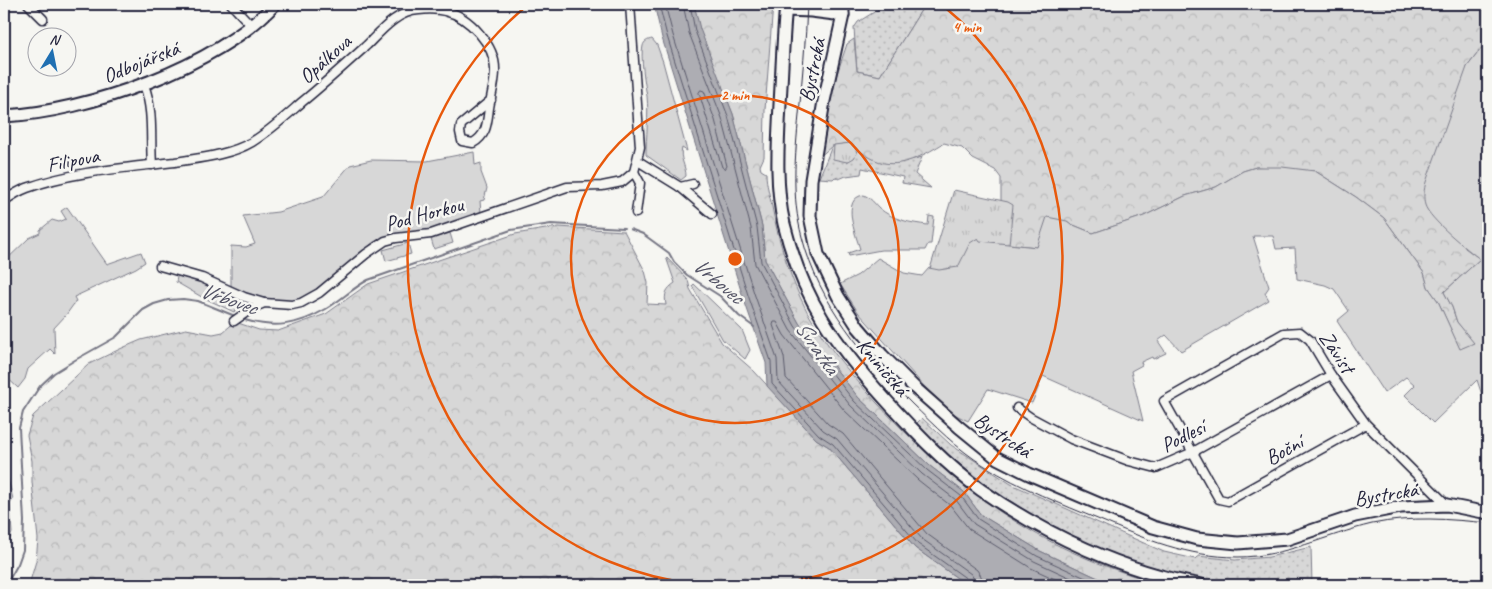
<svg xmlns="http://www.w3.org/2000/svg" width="1492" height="589" font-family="Caveat,sans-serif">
<defs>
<pattern id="grass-dots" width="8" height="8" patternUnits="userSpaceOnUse" patternTransform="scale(1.25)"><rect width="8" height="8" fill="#d7d7d7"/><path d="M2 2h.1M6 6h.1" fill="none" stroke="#b8b8b9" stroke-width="1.8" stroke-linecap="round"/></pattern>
<pattern id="forest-crowns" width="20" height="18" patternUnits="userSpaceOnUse" patternTransform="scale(1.25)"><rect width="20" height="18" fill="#d7d7d7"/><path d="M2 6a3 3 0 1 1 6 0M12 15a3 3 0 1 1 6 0" fill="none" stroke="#b8b8b9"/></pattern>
<pattern id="park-tufts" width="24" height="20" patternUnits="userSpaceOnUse" patternTransform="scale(1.25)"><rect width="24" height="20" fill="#d7d7d7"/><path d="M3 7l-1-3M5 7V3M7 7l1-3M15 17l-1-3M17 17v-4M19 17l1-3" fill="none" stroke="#b8b8b9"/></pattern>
</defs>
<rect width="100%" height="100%" fill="#f6f6f2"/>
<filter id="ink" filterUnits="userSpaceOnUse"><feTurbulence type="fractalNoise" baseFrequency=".02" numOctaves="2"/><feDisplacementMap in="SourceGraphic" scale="10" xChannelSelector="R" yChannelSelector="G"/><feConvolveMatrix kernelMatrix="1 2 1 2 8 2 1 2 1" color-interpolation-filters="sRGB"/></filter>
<g filter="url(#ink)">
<g fill="url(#grass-dots)" stroke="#7c7c89">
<polygon points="887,4 925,4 880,76 857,71 854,28 858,22"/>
<polygon points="850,143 868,156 898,163 922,157 915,174 931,188 902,183 903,177 862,168 861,174 846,176 839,179 835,177 833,179 819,178 832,146"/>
<path d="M922,418L951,445L1011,484L1164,552L1195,559L1198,556L1235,560L1269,557L1311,547L1312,585C1282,585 1251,587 1221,583C1116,568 987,503 917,423Z"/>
</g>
<g fill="url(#forest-crowns)" stroke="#7c7c89">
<path d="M694,4H773L765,110L764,157L760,166L761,170L766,173C766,184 770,196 772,207C778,238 787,268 800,297C818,337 848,371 877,403C921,450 966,492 1021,525C1065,552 1114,571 1164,585H1113L1040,551L981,515L964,492L930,466L858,397L799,323L765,260L762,226L733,114L699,29Z"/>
<path d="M925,4H1488V40L1467,67L1465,248L1480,259L1444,292L1452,307L1457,322L1475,343L1460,350L1438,301L1428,287L1424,273L1384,218L1356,197L1315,171L1256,167L1243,171L1216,187L1185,196L1144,216L1093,233L1071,224L1067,221L1037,247L980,241L1001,201V178L995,170L973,159L962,148L944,143C927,153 905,167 884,163C871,160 860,151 849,143L832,146L818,158L835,80L847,44L854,39L857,71L880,76Z"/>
<path d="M558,227L624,231L645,271L648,283L647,304L666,305C664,294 666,289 675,283L666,257L688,280L690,289L722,343L754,371L816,439L829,447L915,548L967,585H29L36,561L38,539L32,482V461L27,435L33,416L89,364L120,349L141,340L186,329L213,334L223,332L235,322L259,330L278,331L326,314L368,284L515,234Z"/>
</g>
<g fill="url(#park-tufts)" stroke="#7c7c89">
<polygon points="850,143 855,147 857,153 854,158 847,162 833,159 834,145"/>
<polygon points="954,190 1008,202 1013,205 1009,245 954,280 930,269"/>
</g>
<g fill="#d7d7d7" stroke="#7c7c89">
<path d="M652,39L657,45L663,62L687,151L682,148C679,158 686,166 686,176L681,180L646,155C646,136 649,116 647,96C645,86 640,55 643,46C644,41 648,40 652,39Z"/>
<path d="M1488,40V393L1482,395L1477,380L1433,423L1405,395L1415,385L1406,377L1384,393L1337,321L1349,311L1334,289L1325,285L1297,279L1295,248L1276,249L1273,236H1253L1269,287L1265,293L1269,300L1181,351L1166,335L1158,341L1166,353L1153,359L1152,357L1141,362L1142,365L1131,371L1143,421L1043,376L1032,403L988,389L968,421L952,413L923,385L858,312L840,284L858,275L878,258L904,273L922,276L929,268L939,270L958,267L970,243L978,238L980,241L1037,247L1047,217L1067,221L1071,224L1093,233L1144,216L1185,196L1216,187L1243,171L1256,167H1282L1315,171L1356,197L1384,218L1424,273L1428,287L1438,301L1460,349L1474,343L1457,322L1452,307L1444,292L1480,259C1468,250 1429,219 1425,205C1423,198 1424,189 1426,182L1467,67Z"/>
<polygon points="474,152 475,165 481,163 481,172 487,188 484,200 480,201 481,213 450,225 407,235 406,233 384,238 374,242 308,296 290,301 272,302 252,296 231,287 231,246 246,247 255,244 243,216 278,212 323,197 350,165 371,160 427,161"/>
<path d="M864,195C871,198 874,203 879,208C893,220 911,223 928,225L929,216L934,217L931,244H928L925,250H881L849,256L848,253L860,249C856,235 840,198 864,195Z"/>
<polygon points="67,207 107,264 141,252 145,262 136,268 74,297 76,301 66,315 54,328 55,354 50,349 28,369 25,379 18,388 4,375 4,262 29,238 40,233 40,230 52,220 59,222 66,219 61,211"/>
<polygon points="450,233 453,243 434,249 431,239"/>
<polygon points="408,243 411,254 386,261 383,250"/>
<polygon points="178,272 244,299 239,309 237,308 234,312 200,296 176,282"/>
<polygon points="694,284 742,330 750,350 745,359 723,340 692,286"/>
<polygon points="4,470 8,479 13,499 10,504 12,533 4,553"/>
</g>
<polygon fill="#adadb3" stroke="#757583" points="654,4 694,4 700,29 733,114 762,226 765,260 799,323 858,397 930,466 964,492 981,515 1040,551 1113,585 967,585 915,548 829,447 816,439 767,386 766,363 743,297 662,38"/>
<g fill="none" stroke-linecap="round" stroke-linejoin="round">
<g stroke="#5a5a6b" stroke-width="1">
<polyline points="659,4 667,36 748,295 771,361 772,384 819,435 833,444 918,544 967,579 969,585"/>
<polyline points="665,4 673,35 754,293 777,359 778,381 823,430 837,439 922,539 971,574 974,579 975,585"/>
<polyline points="683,4 689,33 722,118 751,228 755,264 790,330 850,405 922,474 956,500 974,524 1034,561 1086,585"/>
<polyline points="690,4 695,31 728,116 757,227 761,262 795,326 854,401 927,470 961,496 978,519 1037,556 1101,585"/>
<polygon points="701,90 704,91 715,120 727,166 725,169 722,167 699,93"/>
<polyline points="983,585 981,576 977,570 927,534 843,434 828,424 786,378 784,357 773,325 774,322 777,322 784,335 844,410 918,480 951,506 969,529 1031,568 1068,585"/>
</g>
<g stroke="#757583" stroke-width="2">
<polyline points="630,229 643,234 669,253 674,262 687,275 720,296 739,316 754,327"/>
<path d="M241,319C274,329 297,326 326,309C341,300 353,288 368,280L511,230L551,224L624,228"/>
<polyline points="6,585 18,564 23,550 24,521 19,428 23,412 40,386 54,373 75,360 116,337 143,310 154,304 168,300 183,299 198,301 235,316"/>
</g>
<g stroke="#22223b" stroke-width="11">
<g id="street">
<polyline points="28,4 43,19"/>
<polyline points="231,4 251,25"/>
<path d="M144,85C154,111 150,138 152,165"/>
<polyline points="638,161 680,187 712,214"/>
<polyline points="634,172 640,183 636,213"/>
<polyline points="680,187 693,184"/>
<path d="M4,201C11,196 19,191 27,188C74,171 126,168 175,162C200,158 230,155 252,142C270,131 286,116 302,102C324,84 346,64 367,45C381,31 397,11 419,10C427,9 437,9 445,11C469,16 496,46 495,71C495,83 491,96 489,108C487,123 487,135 473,143L462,141L460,132L461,125L491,100"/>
<polyline points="160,266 202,278 244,297 264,303"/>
<polyline points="234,321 251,309 264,303 292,305 301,303 319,293 366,254 385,241 396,238 431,234 567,187 602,186 622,182 634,172 640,147 630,4"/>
<polyline points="1017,408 1030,417 1071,439 1129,461 1156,468 1193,452 1331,375"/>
<polyline points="1366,424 1228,501 1219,499 1164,401 1284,333 1300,332 1310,340 1331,375 1366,424 1447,505"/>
</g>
</g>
<g stroke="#22223b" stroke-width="15">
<g id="secondary">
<path d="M786,4C783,37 782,71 780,104C778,144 775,185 784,224C802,298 835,344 885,399C914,431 946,465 981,490C1044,534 1125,572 1201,585"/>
<polyline points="843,4 843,15 824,101 811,180 810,216 818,254 838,296 858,327 882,355 915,388 959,427 997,458 1029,474 1153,527 1197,539 1238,543 1287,539 1355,516 1401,507 1447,505 1488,513"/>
<polyline points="785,10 811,11 843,15"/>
<path d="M4,116C87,112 218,66 275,4"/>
</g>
</g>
<use href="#street" stroke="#f6f6f2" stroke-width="8"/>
<use href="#secondary" stroke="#f6f6f2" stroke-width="11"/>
<path stroke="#22223b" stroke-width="1" d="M807,4C806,41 802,78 799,115C795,156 791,197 802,237C819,304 864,356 912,404C935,426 957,449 985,466C1021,488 1061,504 1100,520C1145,539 1188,557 1238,557C1285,557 1326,535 1372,524C1411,516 1449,519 1488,523"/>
</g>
</g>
<g fill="none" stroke="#e8590c" stroke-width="2.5">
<circle cx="735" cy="259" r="164"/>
<path d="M701 585A328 328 0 0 1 529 4M941 4A328 328 0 0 1 769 585"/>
</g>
<g text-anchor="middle" stroke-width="5" stroke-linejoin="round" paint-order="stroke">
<g font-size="21" fill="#22223b" stroke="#f6f6f2">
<text transform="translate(325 59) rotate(-42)" y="7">Opálkova</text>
<text transform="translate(141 62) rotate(-22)" y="7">Odbojářská</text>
<text transform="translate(812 70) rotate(-78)" y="7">Bystrcká</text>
<text transform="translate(73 160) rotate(-11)" y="7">Filipova</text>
<text transform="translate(424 214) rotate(-15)" y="7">Pod Horkou</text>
<text transform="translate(1337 352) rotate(56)" y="7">Závist</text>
<text transform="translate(883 367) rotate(50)" y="7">Kníničská</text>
<text transform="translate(1003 435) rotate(34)" y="7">Bystrcká</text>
<text transform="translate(1183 436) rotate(-27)" y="7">Podlesí</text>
<text transform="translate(1284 450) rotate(-29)" y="7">Boční</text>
<text transform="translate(1386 494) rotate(-9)" y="7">Bystrcká</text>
</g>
<g font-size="22" font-style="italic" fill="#535365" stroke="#f6f6f2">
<text transform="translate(719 280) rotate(40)" y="8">Vrbovec</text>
<text transform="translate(229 298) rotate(19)" y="8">Vrbovec</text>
<text transform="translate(818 347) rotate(55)" y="8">Svratka</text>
</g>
</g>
<circle cx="735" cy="259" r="8" fill="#e8590c" stroke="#f6f6f2" stroke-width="2.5"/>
<g font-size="15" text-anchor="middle" font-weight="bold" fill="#e8590c" stroke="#f6f6f2" stroke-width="5" stroke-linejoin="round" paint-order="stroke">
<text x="967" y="32">4 min</text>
<text x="735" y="100">2 min</text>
</g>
<rect width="1492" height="589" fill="none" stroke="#f6f6f2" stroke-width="20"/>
<rect x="10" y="10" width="1472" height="569" fill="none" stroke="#22223b" stroke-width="2" filter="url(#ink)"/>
<g transform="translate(52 52) rotate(10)"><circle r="24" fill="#f6f6f2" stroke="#a1a1a9"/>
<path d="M0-4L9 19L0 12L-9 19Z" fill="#1f6fb2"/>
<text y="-8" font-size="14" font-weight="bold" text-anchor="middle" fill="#22223b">N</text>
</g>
</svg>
